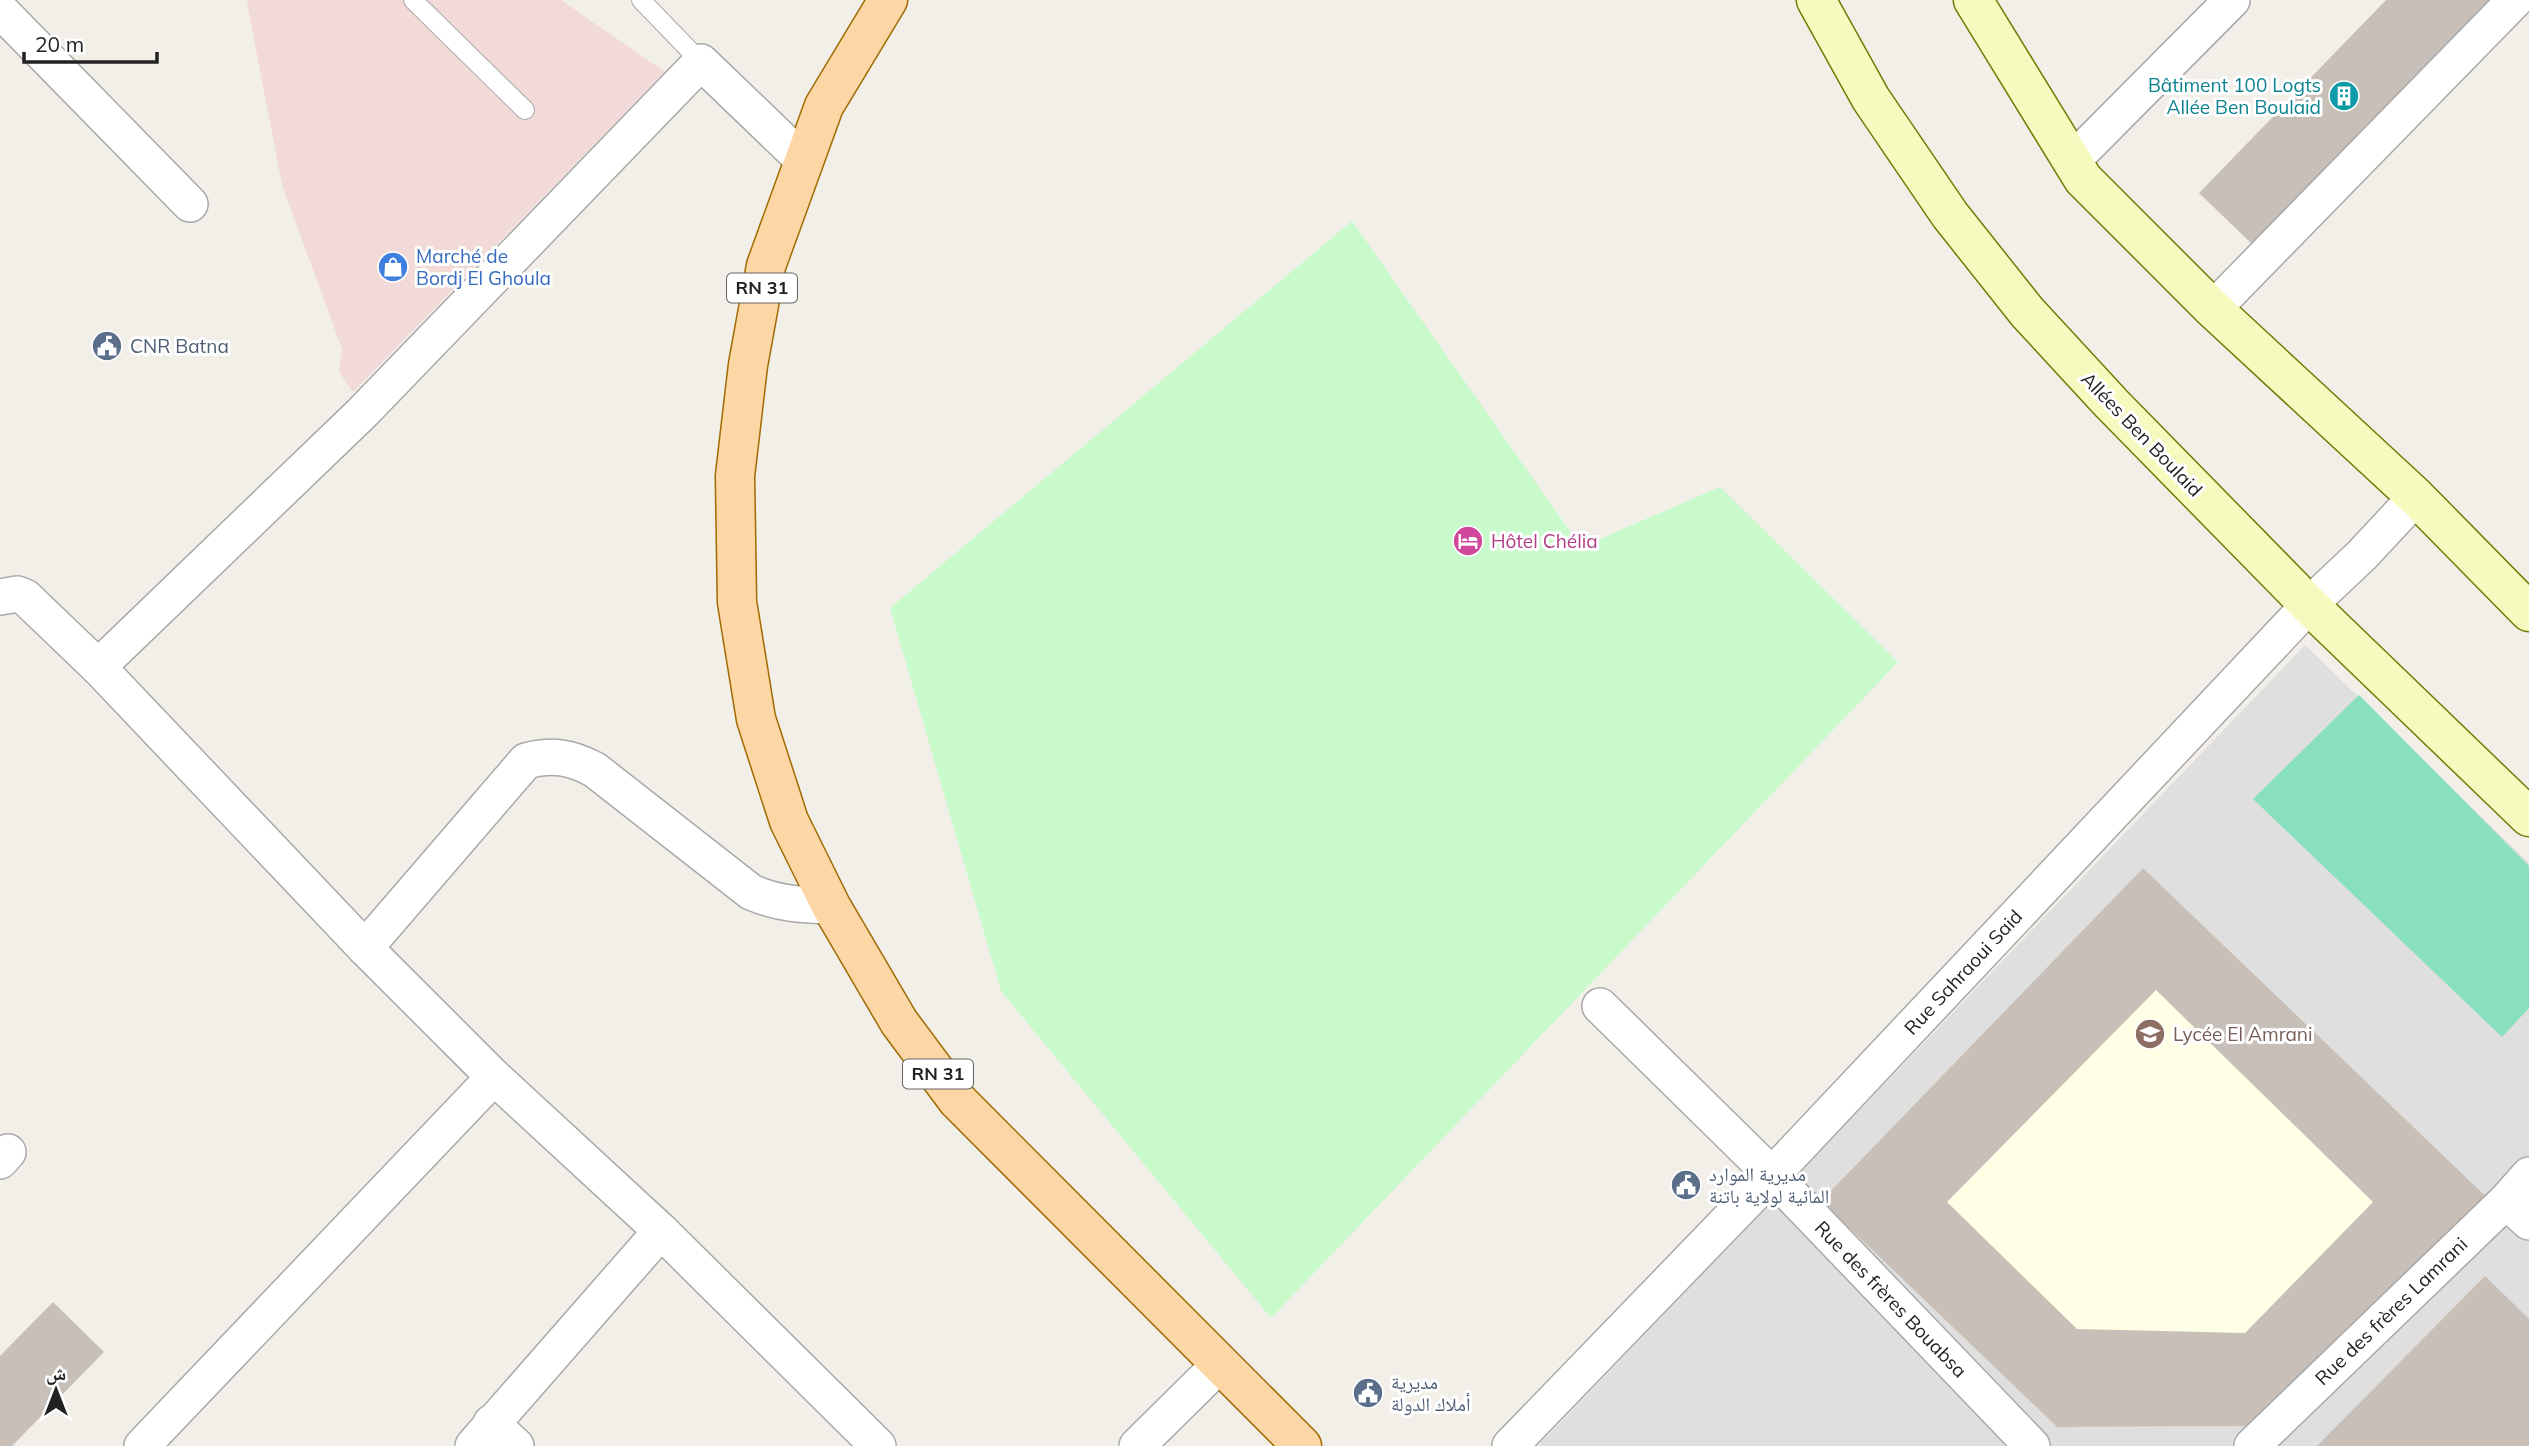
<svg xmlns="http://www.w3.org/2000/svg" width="2529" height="1446" font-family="Mulish,'Noto Naskh Arabic',sans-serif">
<rect width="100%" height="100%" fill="#f2efe9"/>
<polygon fill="#e0dfdf" points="2305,645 2529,863 2529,1446 1538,1446"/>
<polygon fill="#f2dad9" points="248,0 561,0 665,72 353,392 339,372 342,349 282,185 247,3"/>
<polygon fill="#ffffe5" points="2143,868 2494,1204 2279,1426 2057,1427 1821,1201"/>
<polygon fill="#c8facc" points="1352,221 1581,547 1720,487 1898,662 1271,1318 1001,991 890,608"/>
<polygon fill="#88e0be" points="2359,695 2529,866 2529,1008 2502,1037 2253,799"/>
<g fill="#c7bfb8" fill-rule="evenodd">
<polygon points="2386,0 2489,0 2252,244 2199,193"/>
<path d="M2143,868L2494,1204L2279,1426L2057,1427L1821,1201ZM2156,990L2373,1202L2245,1333L2077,1329L1947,1202Z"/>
<polygon points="2485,1276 2529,1319 2529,1446 2317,1446"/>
<polygon points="53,1302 104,1352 12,1446 0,1446 0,1356"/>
</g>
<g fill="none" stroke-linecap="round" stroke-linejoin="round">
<g stroke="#a9a9a9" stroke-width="20">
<g id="service">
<polyline points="413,0 525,110"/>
<polyline points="641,0 701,62"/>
</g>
</g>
<g stroke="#a9a9a9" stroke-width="38">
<g id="minor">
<polyline points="0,10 190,204"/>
<polyline points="2072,161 2232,0"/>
<polyline points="2213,309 2515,0"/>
<polyline points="0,597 17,594 25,597 98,667 365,948 494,1077 661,1231 878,1446"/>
<polyline points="98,667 362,413 701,62 803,160"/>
<path d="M365,948L526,761C553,754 571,757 595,770L751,892C778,904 802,905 831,906"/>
<polyline points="1600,1006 1772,1175 2032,1446"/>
<polyline points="0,1161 8,1152"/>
<polyline points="2506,1201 2529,1222"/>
<polyline points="491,1423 516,1446"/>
<polyline points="142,1446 494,1077"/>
<polyline points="473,1446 661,1231"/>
<polyline points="1137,1446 1219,1365"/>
<polyline points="1510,1446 1772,1175 2309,605 2362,555 2416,497"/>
<polyline points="2252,1446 2506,1201 2529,1175"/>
</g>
</g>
<g stroke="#707d05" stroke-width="41">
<g id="secondary">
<polyline points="1816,0 1871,99 1950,215 2027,312 2111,403 2309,605 2529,817"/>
<polyline points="1973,0 2083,179 2213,309 2416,497 2529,612"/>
</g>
</g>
<g stroke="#a06b00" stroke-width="41">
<polyline id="primary" points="888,0 824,106 766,266 748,365 735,476 737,602 756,719 789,821 831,906 899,1022 957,1100 1302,1446"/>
</g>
<use href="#service" stroke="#fff" stroke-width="18"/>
<use href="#minor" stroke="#fff" stroke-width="35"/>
<use href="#secondary" stroke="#f7fabf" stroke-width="38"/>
<use href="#primary" stroke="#fcd6a4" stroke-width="38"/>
</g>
<defs>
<g id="building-disc" transform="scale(1.575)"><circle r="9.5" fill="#0f9aa8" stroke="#fff"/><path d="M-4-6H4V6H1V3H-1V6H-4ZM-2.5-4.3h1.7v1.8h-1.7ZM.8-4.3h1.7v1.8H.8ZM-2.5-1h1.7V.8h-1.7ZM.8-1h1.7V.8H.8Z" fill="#fff"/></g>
<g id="shop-disc" transform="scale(1.575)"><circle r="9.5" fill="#3f7fe0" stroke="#fff"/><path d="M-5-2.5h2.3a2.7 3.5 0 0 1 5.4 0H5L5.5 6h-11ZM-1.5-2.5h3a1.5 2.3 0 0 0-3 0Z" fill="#fff"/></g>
<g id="civic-disc" transform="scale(1.575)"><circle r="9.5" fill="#5c6f8a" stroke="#fff"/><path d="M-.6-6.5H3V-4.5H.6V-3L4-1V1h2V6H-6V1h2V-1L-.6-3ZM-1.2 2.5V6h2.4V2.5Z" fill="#fff"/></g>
<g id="hotel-disc" transform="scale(1.575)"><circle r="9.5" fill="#d1479c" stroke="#fff"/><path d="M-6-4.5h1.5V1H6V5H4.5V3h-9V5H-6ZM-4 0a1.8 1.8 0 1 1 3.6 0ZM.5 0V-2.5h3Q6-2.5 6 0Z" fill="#fff"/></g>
<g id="school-disc" transform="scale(1.575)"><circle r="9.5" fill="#8d6e63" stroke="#fff"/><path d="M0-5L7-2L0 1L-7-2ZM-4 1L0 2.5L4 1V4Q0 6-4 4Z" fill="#fff"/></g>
</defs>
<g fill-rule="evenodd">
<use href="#building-disc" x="2344" y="96"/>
<use href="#shop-disc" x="393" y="267"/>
<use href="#civic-disc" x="107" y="346"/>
<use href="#hotel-disc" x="1468" y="541"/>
<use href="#school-disc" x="2150" y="1034"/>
<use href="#civic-disc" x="1686" y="1185"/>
<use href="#civic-disc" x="1368" y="1393"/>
</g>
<g text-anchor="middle" stroke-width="6" stroke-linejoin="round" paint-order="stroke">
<g fill="#fff" stroke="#646464" stroke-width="2">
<rect x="727" y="273.5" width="70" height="29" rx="5"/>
<rect x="903" y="1059.5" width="70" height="29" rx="5"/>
</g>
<g font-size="18" font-weight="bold" fill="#222">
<text x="762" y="294">RN 31</text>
<text x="938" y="1080">RN 31</text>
</g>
<g font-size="19" fill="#0d838f" stroke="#fff" text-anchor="end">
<text x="2321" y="92">Bâtiment 100 Logts<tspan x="2321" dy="22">Allée Ben Boulaid</tspan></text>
</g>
<g font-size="19" fill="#366cbe" stroke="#fff" text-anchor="start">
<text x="416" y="263">Marché de<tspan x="416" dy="22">Bordj El Ghoula</tspan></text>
</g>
<g font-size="19" fill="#4e5e75" stroke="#fff" text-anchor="start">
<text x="130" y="353">CNR Batna</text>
<text x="1709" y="1181">مديرية الموارد<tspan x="1709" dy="22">المائية لولاية باتنة</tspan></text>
<text x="1391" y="1389">مديرية<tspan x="1391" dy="22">أملاك الدولة</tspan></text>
</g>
<g font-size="19" fill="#222" stroke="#fff">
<text transform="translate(2142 434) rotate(46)" y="7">Allées Ben Boulaid</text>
<text transform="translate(1963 972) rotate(-47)" y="7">Rue Sahraoui Said</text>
<text transform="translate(1891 1299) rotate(46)" y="7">Rue des frères Bouabsa</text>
<text transform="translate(2391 1311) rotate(-44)" y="7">Rue des frères Lamrani</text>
</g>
<g font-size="19" fill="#b23c85" stroke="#fff" text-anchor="start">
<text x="1491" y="548">Hôtel Chélia</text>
</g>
<g font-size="19" fill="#785e54" stroke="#fff" text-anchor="start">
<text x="2173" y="1041">Lycée El Amrani</text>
</g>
</g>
<g transform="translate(56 1390)" stroke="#ffffff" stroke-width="5" paint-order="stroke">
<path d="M0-5L12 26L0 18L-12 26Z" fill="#222222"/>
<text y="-10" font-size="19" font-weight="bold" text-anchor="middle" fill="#222222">ش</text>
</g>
<path d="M24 52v10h133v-10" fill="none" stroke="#222222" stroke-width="3.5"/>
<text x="35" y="52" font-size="21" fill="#222222" stroke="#ffffff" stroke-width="5" paint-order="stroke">20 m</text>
</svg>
